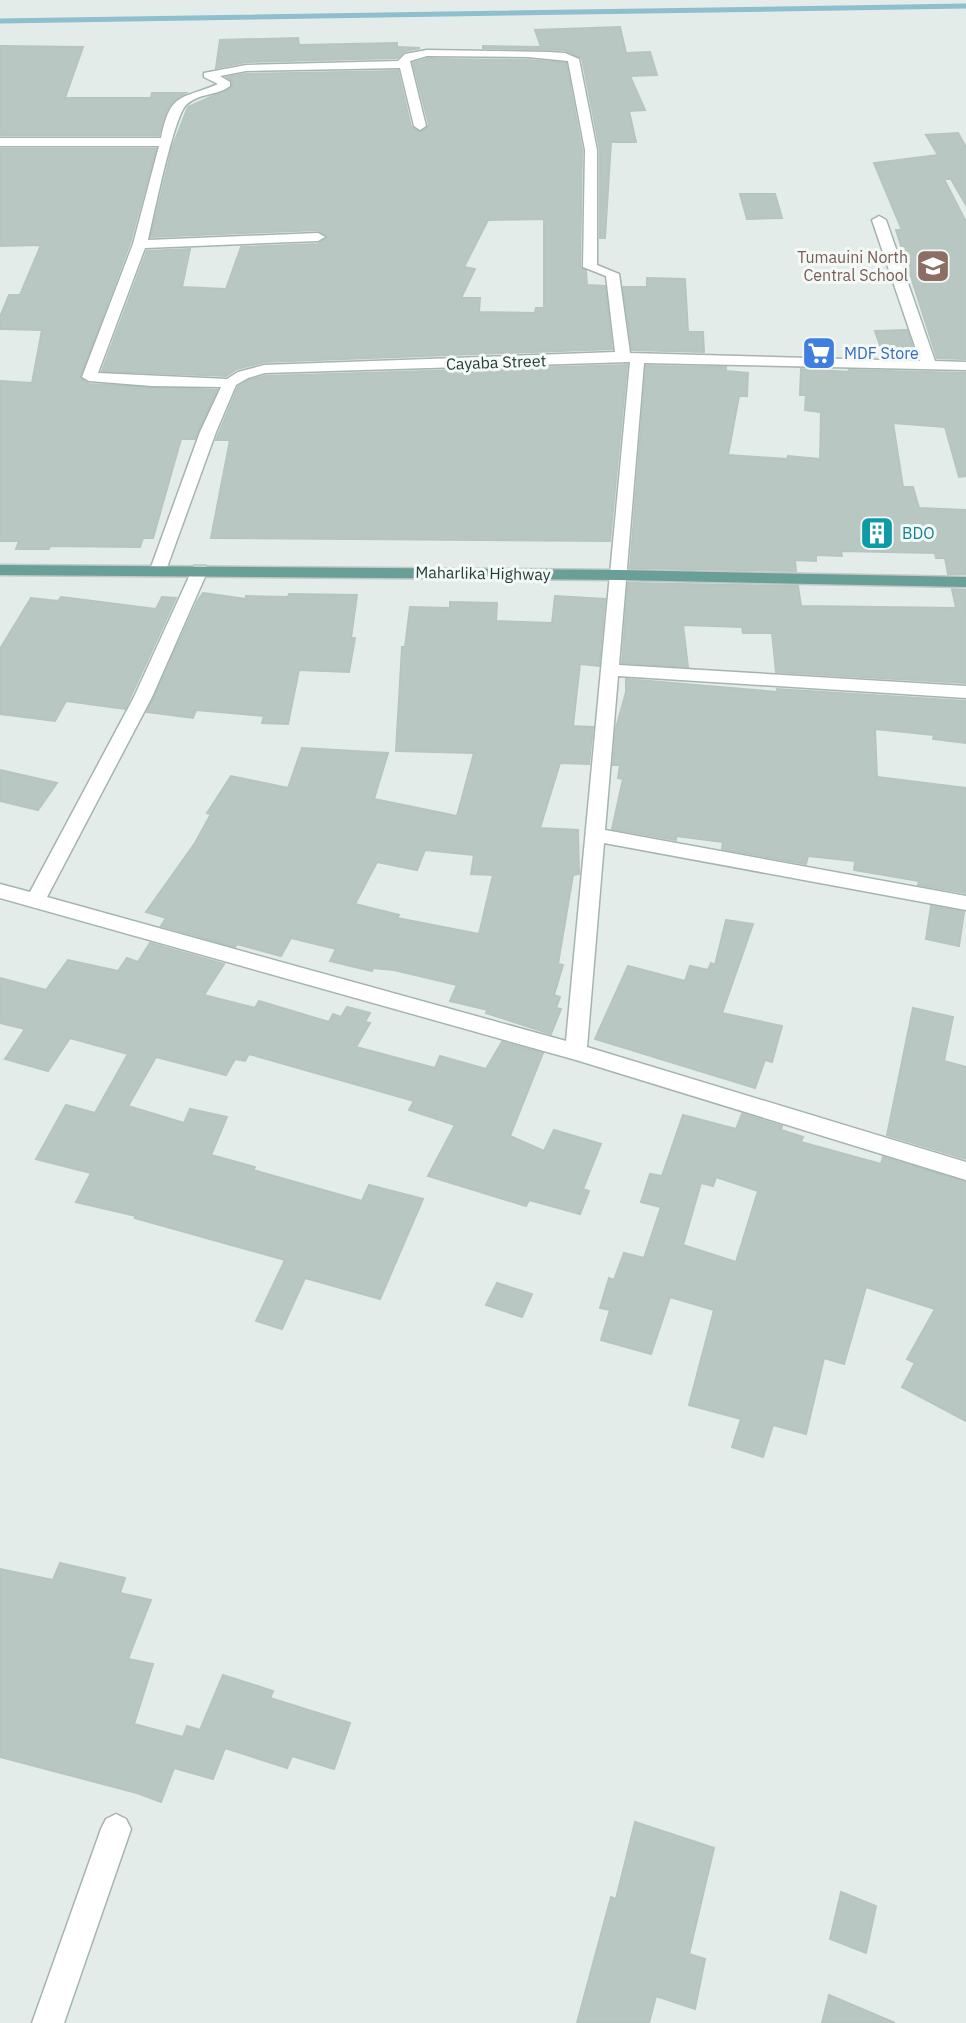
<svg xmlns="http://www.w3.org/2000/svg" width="966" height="2023" font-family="'IBM Plex Sans',sans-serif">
<rect width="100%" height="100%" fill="#e3ece9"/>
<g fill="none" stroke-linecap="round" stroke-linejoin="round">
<polyline stroke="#8fbece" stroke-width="5" points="0,21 966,6"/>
</g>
<g fill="#b9c7c2" stroke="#b6c5c0" stroke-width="2" fill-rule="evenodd">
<polygon points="620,27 626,53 650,52 657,75 630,76 645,110 629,111 636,142 611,142 605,238 600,238 600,150 582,58 565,50 483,48 483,46 541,47 535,30"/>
<polygon points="298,38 299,45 397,43 397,47 420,48 405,51 397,58 246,62 216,68 220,40"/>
<polygon points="0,46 83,47 65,98 151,98 152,93 186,93 172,103 167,111 159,135 0,135"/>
<path d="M427,59L528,60L566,63L582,150L580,267L586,271L587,285L605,286L612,349L264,362L237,369L226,376L102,371L147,251L190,249L182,287L226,289L241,247L318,244L327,238L318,230L151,237L172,148L188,107L231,88L233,82L227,77L246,74L398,71L411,127L421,132L429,125L413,63ZM544,219V308H536L535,313L479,312L480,298H461L475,269L464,267L488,220Z"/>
<polygon points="958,133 966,147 966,205 951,179 944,179 966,222 966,359 937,358 896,230 902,230 874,163 938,155 926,135"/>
<polygon points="0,149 156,149 130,243 80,378 89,384 217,390 195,439 181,439 153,538 143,538 140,547 50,546 49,549 16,549 19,541 0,541 0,381 32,383 42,330 0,329 0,317 9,295 20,295 41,245 0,246"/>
<polygon points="740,194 775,194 782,218 747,219"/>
<polygon points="647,278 685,279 688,332 703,332 704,352 632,350 623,287 647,287"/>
<polygon points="907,330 916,358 884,357 875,331"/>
<polygon points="627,365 610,541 211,538 230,440 216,440 238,387 249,380 265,376"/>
<polygon points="646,366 726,367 726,371 748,373 747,396 739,396 728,455 787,459 788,456 820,459 821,412 805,410 806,395 800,395 801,369 850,372 849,370 966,373 966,476 959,477 945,427 893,423 903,487 913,487 919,508 966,510 966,574 948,574 945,558 936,558 935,553 841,551 842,556 816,555 816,561 795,560 796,571 630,568"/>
<polygon points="628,583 798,586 801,606 956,608 952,589 966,590 966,607 960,608 966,608 966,683 776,672 772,633 743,633 742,627 683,625 688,667 622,663"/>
<polygon points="203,593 246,599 246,596 288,597 289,594 357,595 351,638 355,638 349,672 299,670 288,724 262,723 264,716 196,710 193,718 147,712 198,600"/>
<path d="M555,596L605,599L599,666L580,664L573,726L593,727L589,764L560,763L540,828L578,830L579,874L573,875L558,964L563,965L554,995L560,997L556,1008L561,1009L551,1034L486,1013L488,1010L450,1001L457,985L394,970L373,968L372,971L330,961L336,949L291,938L281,956L237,944L235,947L161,926L166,918L146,912L195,843L211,814L207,813L231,776L288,788L302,748L388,753L374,799L457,816L474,753L396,751L402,647H405L410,607L450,608V602L497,603L496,621L552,623ZM425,850L474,855L471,874L493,875L479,934L397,918L399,915L355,904L377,862L417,870Z"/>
<polygon points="61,597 156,609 162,597 176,598 125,709 66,701 55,721 0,714 0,649 31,598 58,601"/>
<polygon points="626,679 778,692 777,689 966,701 966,743 933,739 934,735 875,729 877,777 966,788 966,893 918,885 919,881 854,870 855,861 808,856 806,864 722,849 723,842 676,836 676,840 612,829 623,779 618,778 620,765 613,765 616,728 626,692"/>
<polygon points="0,770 57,783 38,810 0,801"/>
<polygon points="931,906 964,912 959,946 926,939"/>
<polygon points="726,920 753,924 722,1013 782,1026 772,1062 765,1060 755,1088 595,1039 628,966 685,981 690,966 708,970 711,963 715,965"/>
<polygon points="150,943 224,964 204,995 255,1008 259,1001 329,1022 333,1014 341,1017 347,1007 370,1013 365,1022 370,1023 356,1047 435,1068 440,1056 486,1069 502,1042 543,1053 510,1136 544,1151 554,1130 601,1144 583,1189 589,1191 580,1214 529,1200 526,1206 428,1176 455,1125 409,1110 414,1101 249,1054 245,1061 235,1059 226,1075 156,1057 128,1106 184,1123 190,1109 227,1117 211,1155 255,1167 253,1170 362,1201 369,1185 423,1199 380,1299 305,1278 282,1329 256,1321 285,1260 135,1218 136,1216 76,1202 91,1173 36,1159 66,1105 95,1113 128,1054 70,1038 48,1071 5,1059 25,1029 0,1023 0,978 46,990 68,960 118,971 127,958 138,962"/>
<polygon points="913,1008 953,1017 944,1061 966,1067 966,1159 887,1135"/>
<path d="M742,1114L782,1126L781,1130L803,1137L801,1142L881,1164L883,1157L966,1182V1421L902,1387L915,1363L907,1359L935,1309L866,1287L844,1364L824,1358L806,1434L773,1425L763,1457L732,1447L741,1419L689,1405L714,1310L670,1297L651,1354L601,1340L610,1310L600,1308L609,1278L614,1280L624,1253L644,1258L661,1207L641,1202L650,1174L662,1176L683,1115L736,1129ZM716,1177L758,1191L736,1262L683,1245L701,1183L713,1186Z"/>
<polygon points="497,1283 532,1294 522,1317 486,1305"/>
<polygon points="60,1563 125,1578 120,1593 151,1600 128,1659 153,1664 134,1724 183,1737 187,1726 200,1730 223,1675 273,1691 270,1698 350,1723 334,1769 292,1756 287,1768 225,1748 213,1779 174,1768 161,1802 137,1793 0,1757 0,1569 53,1580"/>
<polygon points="635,1822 714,1848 689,1954 705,1959 695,2009 656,1996 649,2023 577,2023 611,1897 616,1899"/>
<polygon points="841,1892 876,1906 866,1953 830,1939"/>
<polygon points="829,1995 895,2023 822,2023"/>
</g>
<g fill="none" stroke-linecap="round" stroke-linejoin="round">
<g stroke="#a6b4b0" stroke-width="3">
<g id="minor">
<path d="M427,50L549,52L565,53L579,59L597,150V265L619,274L630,353L920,361L872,220L879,216L886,220L935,361L966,362V370L644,363L619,665L966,686V698L618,676L605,830L966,896V910L604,843L587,1047L966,1162V1180L576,1060L0,898V884L30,892L134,697L192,570L194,566H206L208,570L152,697L47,897L566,1041L630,362L265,373L248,378L236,385L216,432L166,570L164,574H152L150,570L200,432L221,387L152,386L89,381L82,377L133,244L159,146H0V138H161C171,91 181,100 218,84L204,77V73L246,65L398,61L405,54ZM427,56L528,57L568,61L585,150L583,267L606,276L615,352L264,365L238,372L227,379L98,373L145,248L318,241L325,237L318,233L148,240C154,215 173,119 186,105C198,93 217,96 230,86V82L220,76L246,71L400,68L414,126L420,130L426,126L410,61Z"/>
<polygon points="116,1814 126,1819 131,1829 64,2023 32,2023 101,1829 106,1819"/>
</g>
</g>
<g stroke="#c2c8c7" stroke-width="3">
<polygon id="major" points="0,565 619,570 966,577 966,587 619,580 0,575"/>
</g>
<use href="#minor" fill="#fff" fill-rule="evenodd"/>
<use href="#major" fill="#6a9f97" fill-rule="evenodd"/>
</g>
<defs>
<g id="school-square" transform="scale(1.75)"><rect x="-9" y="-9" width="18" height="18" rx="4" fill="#8d6e63" stroke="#f4f9f7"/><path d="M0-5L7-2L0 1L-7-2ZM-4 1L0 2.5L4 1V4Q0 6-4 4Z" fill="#fff"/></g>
<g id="supermarket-square" transform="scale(1.75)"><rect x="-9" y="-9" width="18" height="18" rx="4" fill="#3f7fe0" stroke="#f4f9f7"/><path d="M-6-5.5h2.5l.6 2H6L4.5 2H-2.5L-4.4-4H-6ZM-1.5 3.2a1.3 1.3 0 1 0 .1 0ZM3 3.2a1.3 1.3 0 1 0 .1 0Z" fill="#fff"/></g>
<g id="building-square" transform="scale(1.75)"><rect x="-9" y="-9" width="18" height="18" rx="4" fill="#0f9aa8" stroke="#f4f9f7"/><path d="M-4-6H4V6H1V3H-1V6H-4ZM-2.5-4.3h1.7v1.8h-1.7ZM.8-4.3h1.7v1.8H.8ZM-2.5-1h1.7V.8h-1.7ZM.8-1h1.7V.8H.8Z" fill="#fff"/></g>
</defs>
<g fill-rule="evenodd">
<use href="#school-square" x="933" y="266"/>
<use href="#supermarket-square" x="819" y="353"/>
<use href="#building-square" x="877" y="533"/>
</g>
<g text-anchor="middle" stroke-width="6" stroke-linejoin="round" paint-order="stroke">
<g font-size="16" fill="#785e54" stroke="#f4f9f7" text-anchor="end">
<text x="908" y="263">Tumauini North<tspan x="908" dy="18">Central School</tspan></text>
</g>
<g font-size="16" fill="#366cbe" stroke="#f4f9f7" text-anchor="start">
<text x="844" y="359">MDF Store</text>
</g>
<g font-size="16" fill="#243c38" stroke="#f4f9f7">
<text transform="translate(496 362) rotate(-2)" y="6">Cayaba Street</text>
<text transform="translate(483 573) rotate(1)" y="6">Maharlika Highway</text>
</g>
<g font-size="16" fill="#0d838f" stroke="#f4f9f7" text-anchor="start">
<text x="902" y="539">BDO</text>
</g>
</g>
</svg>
